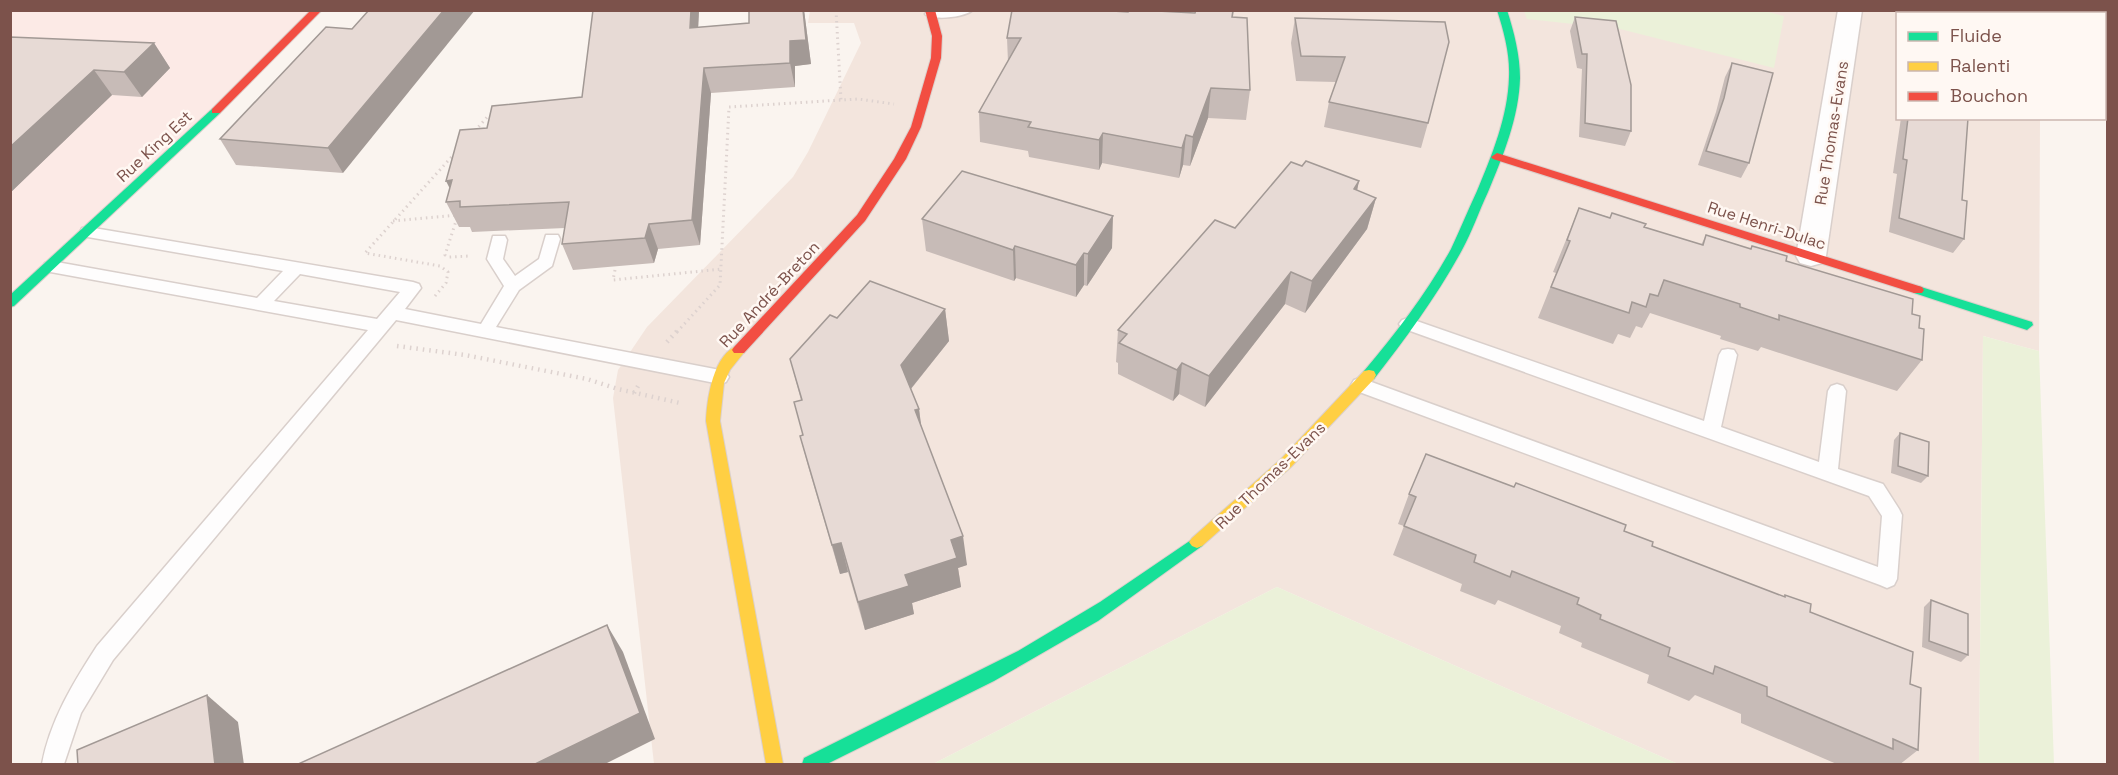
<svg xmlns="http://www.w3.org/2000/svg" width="2118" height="775" font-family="'Space Grotesk',sans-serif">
<rect width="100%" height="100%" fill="#faf4ef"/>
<polygon fill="#f3e5dd" points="810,11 2041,11 2041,14 1898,14 1898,118 2040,119 2039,351 1983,336 1979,764 1678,764 1277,587 933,764 654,764 613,398 618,370 647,327 793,177 808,152 861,43 854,23 808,23"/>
<polygon fill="#fceae6" points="11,11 317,11 11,303"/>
<g fill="#ebf1d9">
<polygon points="1761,10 1784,16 1774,68 1620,29 1527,19 1524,11"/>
<polygon points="1983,336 2039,351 2054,764 1979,764"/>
<polygon points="1277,587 1678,764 933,764"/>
</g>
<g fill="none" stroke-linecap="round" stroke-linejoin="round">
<g stroke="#d9cfcb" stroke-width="3">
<g id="lane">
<path d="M930,10H973C965,17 934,21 925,14Z"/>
<path d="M88,227L413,282L419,284L421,288L405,309L481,324L504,286L487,259L493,236H505L507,240L503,259L515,276L539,259L546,235H558L560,239L552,266L519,290L496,327L720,370L726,372L729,377L726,382L720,384L396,320L113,660L81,713L64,764H42C50,721 73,683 97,646L368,330L45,271L43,267L45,263L51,261L257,298L283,271L82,236L80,232L82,228ZM300,274L400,292L377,319L274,301Z"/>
<polygon points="1408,318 1704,421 1719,355 1722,350 1728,349 1734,350 1737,355 1721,427 1819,462 1828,391 1831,386 1837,384 1843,386 1846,391 1838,469 1883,484 1899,509 1902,515 1897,579 1894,585 1887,588 1880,585 1354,390 1351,385 1354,380 1360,378 1366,380 1878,567 1882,516 1869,496 1402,328 1399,324 1402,320"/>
</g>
</g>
<g stroke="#d9cfcb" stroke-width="3">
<polygon id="street" points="1838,10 1862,10 1826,256 1822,263 1811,266 1800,263 1796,256"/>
</g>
<g stroke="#dbd0cc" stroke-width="2">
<g id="fast">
<path d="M1497,10H1507C1514,32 1520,55 1520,78C1519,117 1503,156 1488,192C1479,211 1472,232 1462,250C1437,296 1406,338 1374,379H1364L1362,375L1364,371C1396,333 1427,293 1451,249C1460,230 1468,210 1477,191C1492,155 1508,116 1509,77C1510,54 1504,32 1497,10Z"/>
<polygon points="216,108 220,109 220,113 14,306 10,307 10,295 212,109"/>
<polygon points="1918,286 2032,322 2033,325 2027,330 1914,293 1912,290 1914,287"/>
<polygon points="1197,536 1202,538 1205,542 1202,546 1098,621 994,681 827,764 802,764 804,758 1018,651 1100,602"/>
</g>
</g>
<g stroke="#dbd0cc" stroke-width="2">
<g id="slow">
<path d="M739,345L746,350L730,370L724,383L720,421L783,764H766L706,421C707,399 713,353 739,345Z"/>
<polygon points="1369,370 1374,371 1376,375 1374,379 1291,467 1202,546 1197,548 1192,546 1189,542 1192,538 1281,459 1364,371"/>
</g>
</g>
<g stroke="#dbd0cc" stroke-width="2">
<g id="jam">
<polygon points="311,10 322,10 220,113 212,113 212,109"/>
<polygon points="925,10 935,10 942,36 941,58 921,127 906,159 865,221 744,353 734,353 732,350 734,347 857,215 894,159 911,127 931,58 932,36"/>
<polygon points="1497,153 1922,287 1924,290 1922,293 1914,293 1493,159 1491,157"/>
</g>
</g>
<g stroke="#ddd2cf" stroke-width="3" stroke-dasharray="1.5 4" stroke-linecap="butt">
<polyline points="836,10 841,100"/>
<polyline points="475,131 488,116 494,115"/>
<polyline points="457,218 445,255 449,257 470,256"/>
<polyline points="393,221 458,215"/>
<polyline points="615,270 613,280 722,269"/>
<polyline points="435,296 446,283 448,272 440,266 365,253 456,152"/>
<polyline points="677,332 720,285 729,107 858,99 894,104"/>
</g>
<g stroke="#ddd2cf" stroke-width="4.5" stroke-dasharray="1.5 5" stroke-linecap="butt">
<polyline points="667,342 678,330"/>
<polyline points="397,346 465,355 587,379 618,389 680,403"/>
<polyline points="634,393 638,386"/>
</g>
<use href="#lane" fill="#fefdfd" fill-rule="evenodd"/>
<use href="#street" fill="#fefdfd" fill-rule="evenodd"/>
<use href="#fast" fill="#16e098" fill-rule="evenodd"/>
<use href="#slow" fill="#ffcf43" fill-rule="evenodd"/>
<use href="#jam" fill="#f24e42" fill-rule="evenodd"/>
</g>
<g fill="#c7bbb7">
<polygon points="593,10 699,10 698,27 749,23 749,10 804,10 811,64 795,66 795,87 711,93 700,245 658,249 654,263 573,270 562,244 565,228 472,232 470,227 459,227 446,202 487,128 582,97"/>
<polygon points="1196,10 1234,10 1233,17 1250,90 1246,120 1208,118 1190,166 1183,165 1179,178 1102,163 1099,170 1029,157 1028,151 980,142 979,112 1008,62 1007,38 1195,13"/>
<rect x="1920" y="10" width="51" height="4"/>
<polygon points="1575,17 1631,131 1625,146 1579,137 1582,69 1577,68 1570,31"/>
<polygon points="1295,18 1428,123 1421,148 1324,127 1329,102 1336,82 1296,81 1291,43"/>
<polygon points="326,27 343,173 236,165 220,139"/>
<polygon points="10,37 154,43 170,68 142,97 112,95 10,193"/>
<polygon points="1732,63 1749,163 1741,178 1698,165 1716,112 1725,77"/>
<polygon points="1901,118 1968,118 1962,200 1964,239 1953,253 1889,232 1897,174 1893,173"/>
<polygon points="1302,166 1359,181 1357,191 1376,198 1367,229 1305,313 1285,304 1205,407 1179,394 1173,401 1118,374 1118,363 1116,362 1118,330 1235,228"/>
<polygon points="1579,208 1701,245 1706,235 1750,249 1752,246 1912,314 1919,328 1922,360 1897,391 1761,347 1758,351 1720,339 1721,336 1650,313 1642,328 1636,326 1630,338 1618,334 1613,344 1538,318 1556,273 1553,272"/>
<polygon points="922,219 1112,248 1087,286 1084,285 1076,297 1016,278 1014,281 926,251"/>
<polygon points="945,309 949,341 911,389 919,409 921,426 967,565 958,568 961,587 912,603 914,614 865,630 848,572 840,574 808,466 800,436 803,435 801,400 790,359 837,318"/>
<polygon points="1900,433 1928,476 1921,483 1891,473 1894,440"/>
<polygon points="1516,483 1624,531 1652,546 1783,597 1785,595 1910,684 1918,750 1899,765 1839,765 1741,723 1741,714 1695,695 1689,701 1647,683 1649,675 1581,647 1582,643 1559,633 1561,626 1498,600 1495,605 1460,591 1462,584 1393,555 1404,526 1398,524 1409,494 1514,487"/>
<polygon points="1931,600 1968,655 1961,662 1922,647 1924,607"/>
</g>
<g fill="#a29995">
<polygon points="444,10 475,10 343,173 328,148"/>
<polygon points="691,10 699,10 697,53 690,28"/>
<polygon points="803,10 804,10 811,64 795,66 795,87 790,63 790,41"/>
<polygon points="154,43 170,68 142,97 124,72"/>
<polygon points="704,68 711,93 700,245 692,220"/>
<polygon points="94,70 112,95 10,193 10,147"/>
<polygon points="1211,88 1208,118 1190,166 1193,137"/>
<polygon points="1103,133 1102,163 1099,170 1099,140"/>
<polygon points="1186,135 1183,165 1179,178 1182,148"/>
<polygon points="452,180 460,201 456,201 446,181"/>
<polygon points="1359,181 1352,213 1354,189"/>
<polygon points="1376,198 1367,229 1305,313 1312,281"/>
<polygon points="1113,216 1112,248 1087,286 1088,254"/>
<polygon points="649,224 658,249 654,263 645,238"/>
<polygon points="1015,246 1016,278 1014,281 1013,250"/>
<polygon points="1084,253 1084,285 1076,297 1076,265"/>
<polygon points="1291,272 1285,304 1205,407 1209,376"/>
<polygon points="945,309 949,341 905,396 901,365"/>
<polygon points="1182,363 1179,394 1173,401 1177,370"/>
<polygon points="919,409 923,440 915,410"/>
<polygon points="963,536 967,565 958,568 961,587 912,603 914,614 865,630 858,602 905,575 951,540"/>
<polygon points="841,543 848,572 840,574 832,545"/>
<polygon points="607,625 623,652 655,739 603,765 533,765"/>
<polygon points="207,695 238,722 244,765 215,765"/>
</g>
<g fill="#e7dad5" stroke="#a29995" stroke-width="1.5">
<polygon points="369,10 444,10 328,148 220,139 326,27 352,29"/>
<polygon points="593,10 691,10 690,28 749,23 749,10 803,10 806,40 790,41 790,63 704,68 692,220 649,224 645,238 562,244 569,202 460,207 460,201 446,202 452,180 446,181 460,130 487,128 492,106 582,97"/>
<polygon points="1012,10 1095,10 1128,12 1128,10 1138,10 1195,13 1196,10 1233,10 1232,17 1247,18 1250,90 1211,88 1193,137 1186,135 1182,148 1103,133 1099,140 1028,127 1031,122 979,112 1021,38 1007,38"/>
<polygon points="1927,10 1971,10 1971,14 1926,14"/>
<polygon points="1575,17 1616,21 1631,85 1631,131 1585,123 1587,54 1582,54"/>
<polygon points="1295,18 1445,22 1449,42 1428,123 1329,102 1345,57 1301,56"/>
<polygon points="10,37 154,43 124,72 94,70 10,147"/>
<polygon points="1732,63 1773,73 1749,163 1706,151 1724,98"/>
<polygon points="1908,118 1968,118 1962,200 1967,201 1964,239 1899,218 1907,160 1903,159"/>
<polygon points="1306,161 1359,181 1354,189 1376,198 1312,281 1291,272 1209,376 1182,363 1177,370 1119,343 1127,334 1118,330 1215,220 1235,228 1291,162 1302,166"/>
<polygon points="962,171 1113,216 1088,254 1084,253 1076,265 1015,246 1013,250 922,219"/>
<polygon points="1579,208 1610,218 1612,213 1646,224 1644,227 1703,245 1706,235 1751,249 1752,246 1787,256 1786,261 1913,299 1912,314 1920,316 1919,328 1924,329 1922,360 1779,315 1779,320 1740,307 1740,304 1664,280 1658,296 1650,294 1646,307 1632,302 1629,313 1551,287 1570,241 1567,240"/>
<polygon points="870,281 945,309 901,365 919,409 915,410 963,536 951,540 957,558 905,575 909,586 858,602 841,543 832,545 800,436 803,435 794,402 802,400 790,359 830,315 837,318"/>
<polygon points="1900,433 1929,442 1928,476 1898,466"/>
<polygon points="1426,454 1514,487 1516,483 1626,525 1624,531 1653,542 1652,546 1785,597 1785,595 1811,604 1810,612 1913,652 1910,684 1921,688 1918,750 1893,739 1893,749 1767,696 1767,687 1715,666 1713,674 1668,656 1670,648 1600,619 1601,615 1577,604 1579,598 1512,571 1510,577 1474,562 1476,555 1404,526 1416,497 1409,494"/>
<polygon points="1931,600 1968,614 1968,655 1929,641"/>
<polygon points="607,625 640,713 533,765 296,765"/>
<polygon points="207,695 215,765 78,765 77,750"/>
</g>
<g text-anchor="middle" stroke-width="5" stroke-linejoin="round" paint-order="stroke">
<g font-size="16" fill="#7c524b" stroke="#fff8f3">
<text transform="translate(1831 133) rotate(-81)" y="6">Rue Thomas-Evans</text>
<text transform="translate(154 146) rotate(-43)" y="6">Rue King Est</text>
<text transform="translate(1767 225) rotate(18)" y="6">Rue Henri-Dulac</text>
<text transform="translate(769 294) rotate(-47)" y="6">Rue André-Breton</text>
<text transform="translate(1270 475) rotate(-44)" y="6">Rue Thomas-Evans</text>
</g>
</g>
<rect width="2118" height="775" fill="none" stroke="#7c524b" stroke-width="24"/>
<rect x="1896" y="12" width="210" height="108" fill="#fff8f3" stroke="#cbb6b0" stroke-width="1.5"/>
<rect x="1908" y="32" width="30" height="9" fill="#16e098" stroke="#cbb6b0" stroke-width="1.5"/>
<text x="1950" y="42" font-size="18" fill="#7c524b">Fluide</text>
<rect x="1908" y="62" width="30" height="9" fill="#ffcf43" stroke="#cbb6b0" stroke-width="1.5"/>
<text x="1950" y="72" font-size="18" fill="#7c524b">Ralenti</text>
<rect x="1908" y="92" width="30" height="9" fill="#f24e42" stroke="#cbb6b0" stroke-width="1.5"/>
<text x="1950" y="102" font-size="18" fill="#7c524b">Bouchon</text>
</svg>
